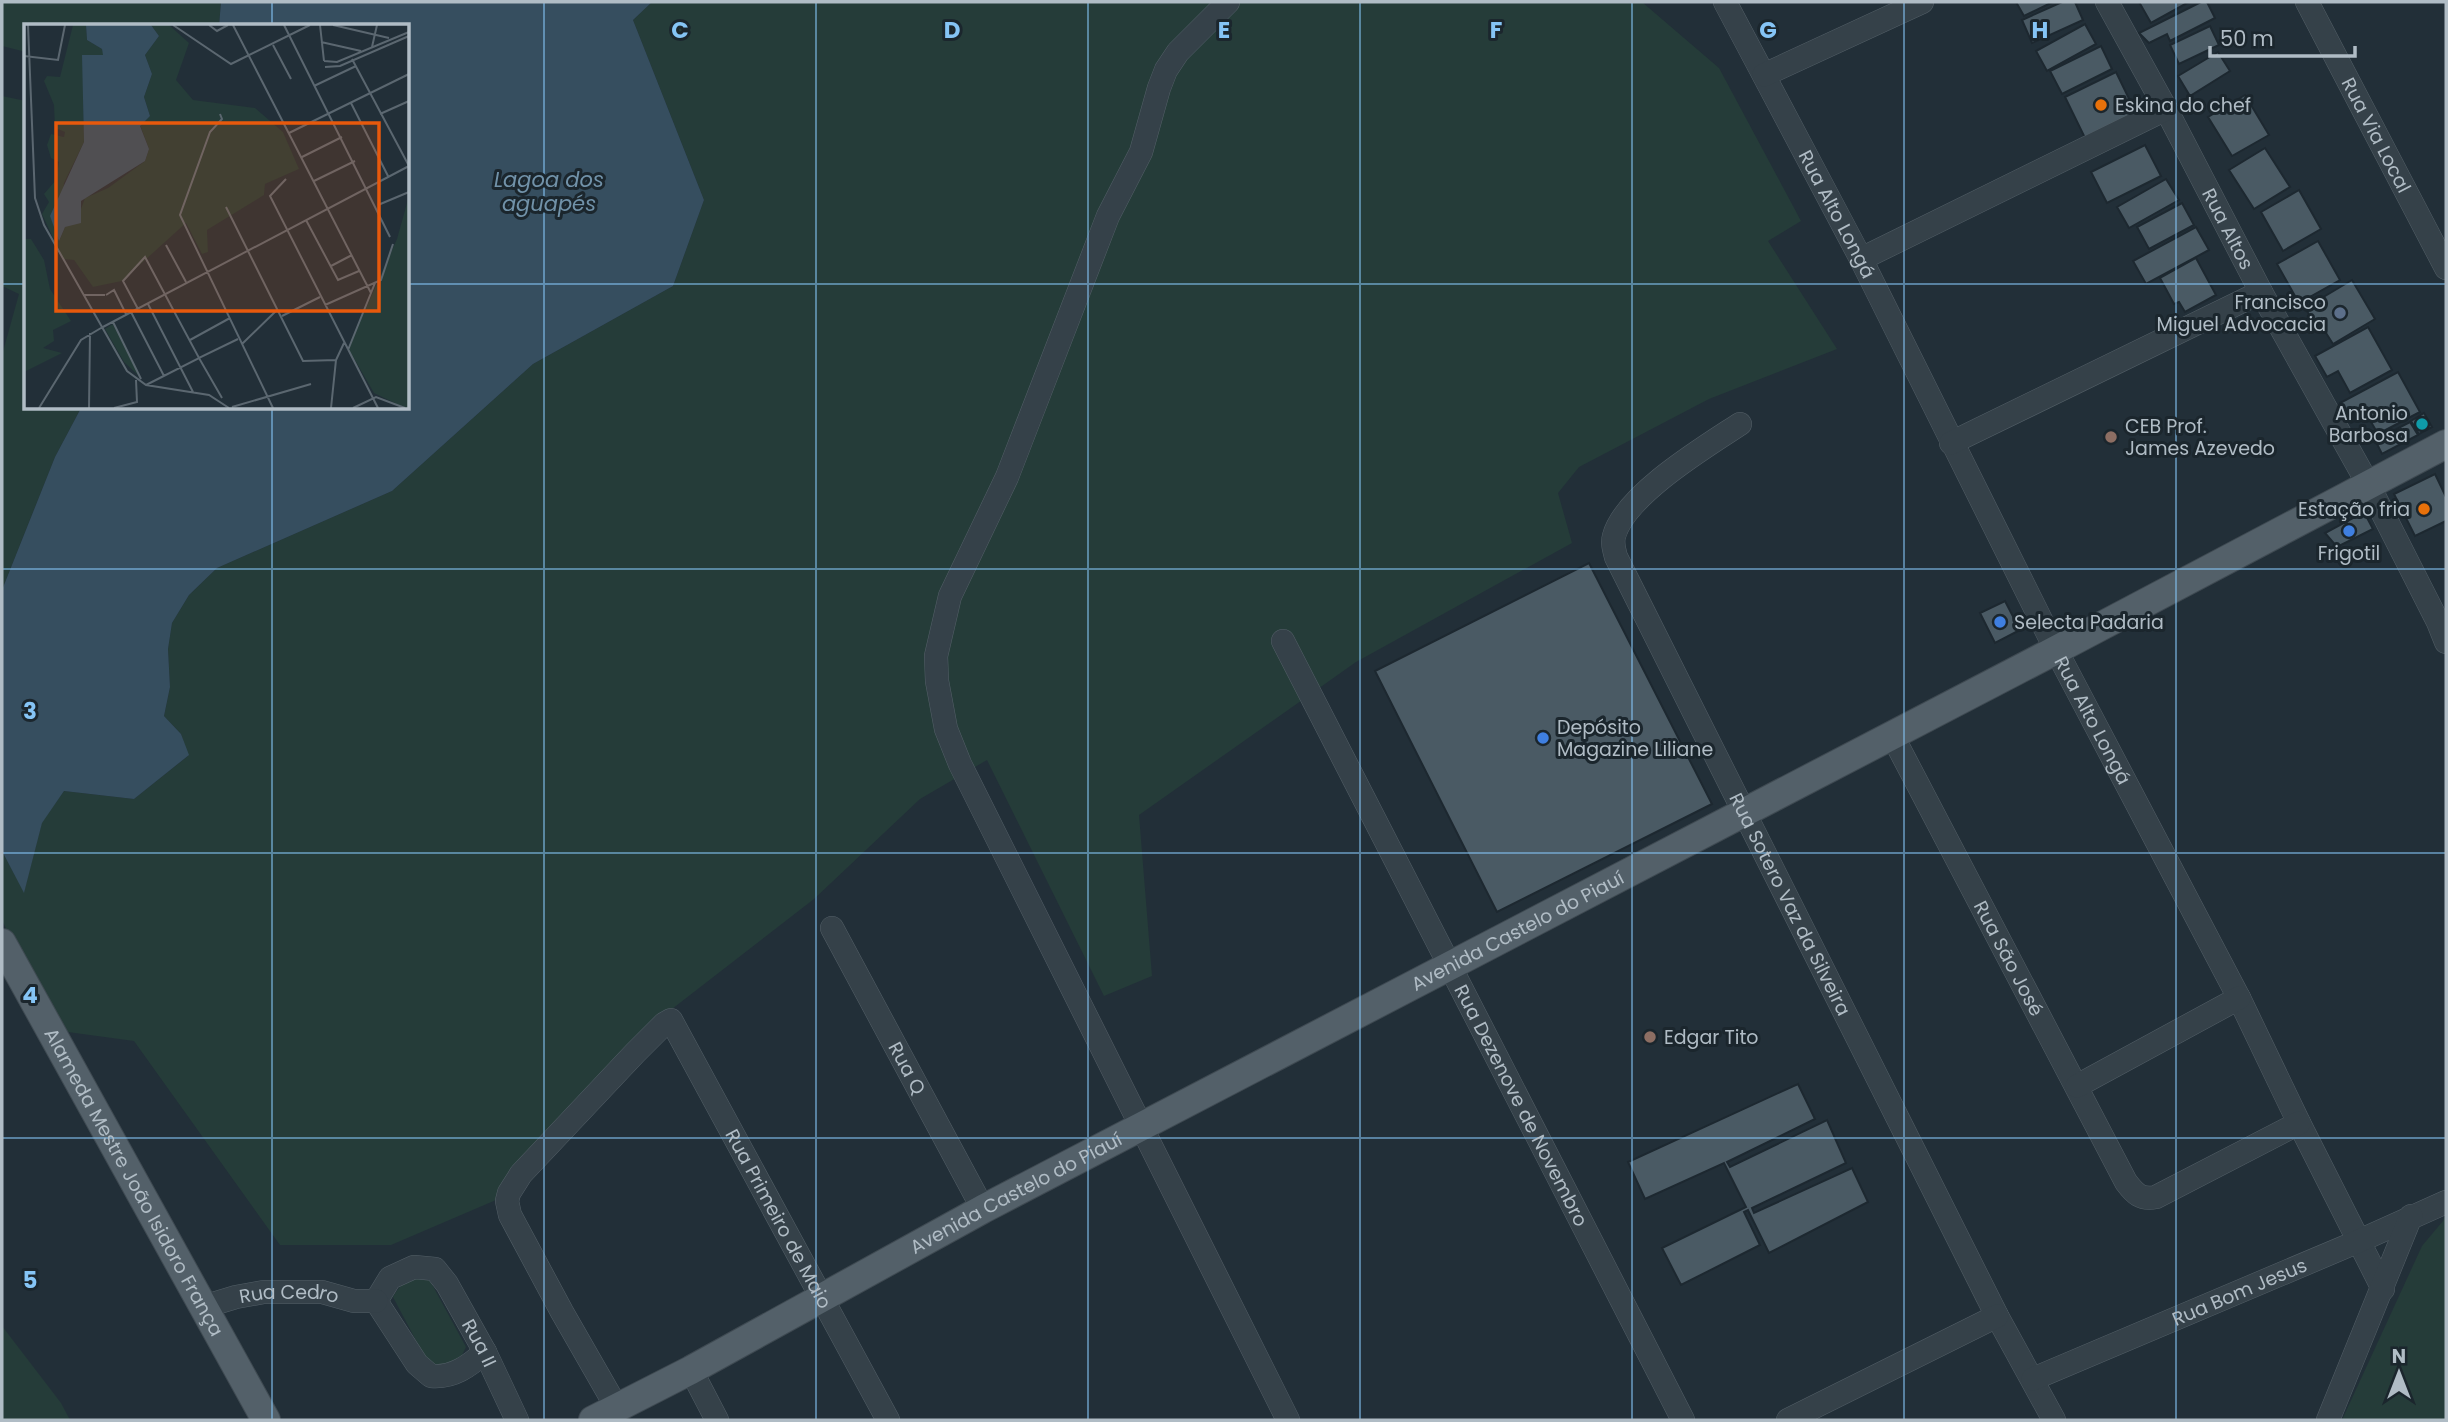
<svg xmlns="http://www.w3.org/2000/svg" width="2448" height="1422" font-family="Poppins,sans-serif">
<rect width="100%" height="100%" fill="#222f38"/>
<g fill="#253c39">
<polygon points="2,2 221,2 219,26 26,26 26,52 2,46"/>
<polygon points="652,2 1642,2 1719,68 1801,221 1768,241 1837,349 1709,399 1579,467 1558,493 1572,543 1356,662 1139,815 1152,976 1104,996 987,760 920,799 814,899 672,1009 496,1200 391,1245 280,1245 134,1041 53,1030 2,920 2,851 24,892 42,822 64,791 134,799 188,756 181,734 164,716 170,687 168,649 172,623 189,595 217,568 392,491 533,364 673,286 704,200 633,20"/>
<polygon points="2,96 26,101 26,408 81,408 55,457 2,590 2,355 19,294 2,286"/>
<polygon points="2446,1213 2446,1420 2342,1420 2422,1246 2443,1221"/>
<path d="M428,1277L466,1347L459,1361L430,1367L393,1297C401,1281 411,1279 428,1277Z"/>
<polygon points="2,1326 61,1403 70,1420 2,1420"/>
</g>
<polygon fill="#364e5f" points="221,2 652,2 633,20 704,200 673,286 533,364 392,491 217,568 189,595 172,623 168,649 170,687 164,716 181,734 189,755 134,799 64,791 42,823 24,893 2,851 2,590 55,457 81,408 408,408 408,26 219,26"/>
<g fill="#4a5a64" stroke="#1d2830" stroke-width="2">
<polygon points="2016,2 2053,2 2024,16"/>
<polygon points="2062,2 2075,2 2083,20 2032,43 2022,20"/>
<polygon points="2139,2 2189,2 2151,23"/>
<polygon points="2201,2 2207,2 2215,18 2170,41 2167,34 2149,43 2139,33"/>
<polygon points="2085,24 2096,44 2047,71 2036,51"/>
<polygon points="2210,26 2219,45 2179,64 2170,45"/>
<polygon points="2101,46 2112,69 2062,94 2050,71"/>
<polygon points="2218,52 2230,71 2190,96 2178,76"/>
<polygon points="2116,72 2136,113 2085,138 2065,97"/>
<polygon points="2245,95 2269,135 2232,156 2208,117"/>
<polygon points="2145,145 2161,176 2107,203 2091,172"/>
<polygon points="2265,148 2290,187 2254,209 2229,170"/>
<polygon points="2166,179 2179,200 2129,228 2117,207"/>
<polygon points="2299,190 2321,229 2283,251 2261,212"/>
<polygon points="2182,203 2194,225 2149,249 2137,227"/>
<polygon points="2196,227 2209,250 2146,284 2133,261"/>
<polygon points="2318,241 2340,280 2299,303 2277,264"/>
<polygon points="2196,258 2216,295 2185,312 2179,302 2174,304 2160,278"/>
<polygon points="2352,280 2375,319 2333,344 2319,322 2315,324 2305,308"/>
<polygon points="2368,327 2392,370 2350,393 2338,371 2327,377 2315,356"/>
<polygon points="2398,372 2420,412 2378,434 2367,415 2351,423 2340,403"/>
<polygon points="2424,413 2432,427 2419,434 2411,421"/>
<polygon points="2410,422 2418,435 2382,454 2375,440"/>
<polygon points="2435,474 2446,497 2446,521 2415,536 2394,494"/>
<polygon points="2364,512 2373,529 2337,547 2325,533"/>
<polygon points="1589,563 1712,804 1497,912 1375,671"/>
<polygon points="2005,601 2020,630 1995,643 1980,613"/>
<polygon points="1798,1084 1815,1119 1727,1162 1730,1167 1827,1120 1846,1163 1752,1208 1754,1213 1852,1168 1868,1202 1769,1253 1748,1210 1744,1212 1760,1245 1681,1285 1662,1248 1746,1207 1724,1163 1645,1199 1628,1162"/>
</g>
<g fill="none" stroke-linecap="round" stroke-linejoin="round">
<g stroke="#535f67" stroke-width="24">
<g id="minor">
<polyline points="1228,2 1178,52 1166,70 1159,88 1141,152 1108,216 1007,477 950,596 936,656 937,681 946,729 960,764 1288,1420"/>
<path id="s1" d="M1725,2L1861,259L2056,650L2239,998L2299,1123L2383,1289"/>
<path id="s2" d="M2107,2L2166,109L2261,292L2368,484L2438,622L2446,642"/>
<path id="s3" d="M2307,2L2446,268"/>
<polyline points="1764,75 1922,2"/>
<polyline points="1861,259 2166,109"/>
<path id="s4" d="M1740,424C1705,447 1625,495 1614,536C1612,543 1614,549 1616,557L1997,1316L2054,1420"/>
<polyline points="1951,443 2261,292"/>
<path id="s5" d="M1283,641L1683,1420"/>
<path id="s6" d="M1892,735L2126,1182C2135,1194 2141,1200 2156,1197L2299,1123"/>
<path id="s7" d="M832,928L983,1209"/>
<polyline points="2077,1086 2239,998"/>
<path id="s8" d="M376,1301L390,1278L414,1267L435,1269L447,1284L485,1352L517,1420"/>
<path d="M376,1301L417,1364L431,1376C453,1378 469,1366 485,1352"/>
<path id="s9" d="M203,1307L236,1297L264,1292H322L354,1301H376"/>
<polyline points="691,1370 717,1420"/>
<path id="s10" d="M2033,1379L2359,1241L2446,1202"/>
<path id="s11" d="M617,1408L562,1312L510,1215L507,1201L509,1193L521,1174L635,1053L664,1024L671,1020L888,1420"/>
<polyline points="1788,1420 1997,1316"/>
<polyline points="2328,1420 2411,1216"/>
</g>
</g>
<g stroke="#3f4a52" stroke-width="30">
<g id="major">
<path id="s12" d="M2,943L266,1420"/>
<path id="s13" d="M593,1420L691,1370L983,1209L2056,650L2446,444"/>
</g>
</g>
<use href="#minor" stroke="#354149" stroke-width="23"/>
<use href="#major" stroke="#536069" stroke-width="28"/>
</g>
<path fill="none" stroke="#85c4f5" stroke-width="2" stroke-opacity="0.55" d="M272,2V26M544,2V1420M816,2V1420M1088,2V1420M1360,2V1420M1632,2V1420M1904,2V1420M2176,2V1420M2,284H26M408,284H2446M272,408V1420M2,569H2446M2,853H2446M2,1138H2446"/>
<g fill="#e8710a" stroke="#1b262d" stroke-width="2.5">
<circle cx="2101" cy="105" r="7"/>
<circle cx="2424" cy="509" r="7"/>
</g>
<circle fill="#5c6f8a" stroke="#1b262d" stroke-width="2.5" cx="2340" cy="313" r="7"/>
<circle fill="#0f9aa8" stroke="#1b262d" stroke-width="2.5" cx="2422" cy="424" r="7"/>
<g fill="#8d6e63" stroke="#1b262d" stroke-width="2.5">
<circle cx="2111" cy="437" r="7"/>
<circle cx="1650" cy="1037" r="7"/>
</g>
<g fill="#3f7fe0" stroke="#1b262d" stroke-width="2.5">
<circle cx="2349" cy="531" r="7"/>
<circle cx="2000" cy="622" r="7"/>
<circle cx="1543" cy="738" r="7"/>
</g>
<g text-anchor="middle" stroke-width="6" stroke-linejoin="round" paint-order="stroke">
<g font-size="19" fill="#b0bcc5" stroke="#1b262d" text-anchor="start">
<text x="2115" y="112">Eskina do chef</text>
<text x="2326" y="309" text-anchor="end">Francisco<tspan x="2326" dy="22">Miguel Advocacia</tspan></text>
<text x="2408" y="420" text-anchor="end">Antonio<tspan x="2408" dy="22">Barbosa</tspan></text>
<text x="2125" y="433">CEB Prof.<tspan x="2125" dy="22">James Azevedo</tspan></text>
<text x="2410" y="516" text-anchor="end">Estação fria</text>
<text x="2349" y="560" text-anchor="middle">Frigotil</text>
<text x="2014" y="629">Selecta Padaria</text>
<text x="1557" y="734">Depósito<tspan x="1557" dy="22">Magazine Liliane</tspan></text>
<text x="1664" y="1044">Edgar Tito</text>
</g>
<g font-size="19" fill="#b0bcc5" stroke="#1b262d">
<text dy="7" stroke="none"><textPath href="#s3" startOffset="150">Rua Via Local</textPath></text>
<text dy="7" stroke="none"><textPath href="#s1" startOffset="240">Rua Alto Longá</textPath></text>
<text dy="7" stroke="none"><textPath href="#s2" startOffset="257">Rua Altos</textPath></text>
<text dy="7" stroke="none"><textPath href="#s1" startOffset="807">Rua Alto Longá</textPath></text>
<text dy="7" stroke="none"><textPath href="#s4" startOffset="581">Rua Sotero Vaz da Silveira</textPath></text>
<text dy="7" stroke="none"><textPath href="#s13" startOffset="1046">Avenida Castelo do Piauí</textPath></text>
<text dy="7" stroke="none"><textPath href="#s6" startOffset="252">Rua São José</textPath></text>
<text dy="7" stroke="none"><textPath href="#s7" startOffset="159">Rua Q</textPath></text>
<text dy="7" stroke="none"><textPath href="#s5" startOffset="522">Rua Dezenove de Novembro</textPath></text>
<text dy="7" stroke="none"><textPath href="#s12" startOffset="273">Alameda Mestre João Isidoro França</textPath></text>
<text dy="7" stroke="none"><textPath href="#s13" startOffset="480">Avenida Castelo do Piauí</textPath></text>
<text dy="7" stroke="none"><textPath href="#s11" startOffset="707">Rua Primeiro de Maio</textPath></text>
<text dy="7" stroke="none"><textPath href="#s10" startOffset="224">Rua Bom Jesus</textPath></text>
<text dy="7" stroke="none"><textPath href="#s9" startOffset="88">Rua Cedro</textPath></text>
<text dy="7" stroke="none"><textPath href="#s8" startOffset="161">Rua II</textPath></text>
</g>
<g font-size="21" font-style="italic" fill="#7192a9" stroke="#1b262d">
<text x="549" y="187">Lagoa dos<tspan x="549" dy="24">aguapés</tspan></text>
</g>
</g>
<g transform="translate(24 24)">
<rect width="385" height="385" fill="#222f38"/>
<path d="M49,1H62L63,16L78,25L80,31H59L60,118L40,159L36,215L41,203L54,193L61,174L84,164L121,137L125,125L116,101L126,92L120,73L128,50L121,31L135,12L127,1H145L165,19L152,56L169,76L231,84L259,108L275,145L241,160L240,171L183,206L184,228L178,230L162,199L98,257L69,263L50,236L39,235L18,190L25,178L20,170L32,156L35,138L27,134L23,121L27,110L40,113L41,108L31,104L30,81L20,57L23,52L36,53ZM385,172V384H381L350,369L324,324L373,215ZM0,215H7L20,236L26,265L47,297L29,306L30,317L19,324L38,329L0,348ZM89,300L116,353L100,338L81,305Z" fill="#253c39"/>
<path d="M62,1H127L135,12L121,31L128,50L120,73L126,92L116,102L125,125L121,137L57,177V199L41,203L35,217L26,192L60,118L58,31H79L78,25L63,16Z" fill="#364e5f"/>
<path fill="none" stroke="#5b6770" stroke-width="2" d="M4,1L11,174L20,201L103,347L122,361L185,371L205,384M149,1L207,40L286,1M185,1L193,7L204,1M209,1L347,269M260,1L366,213M296,1L300,37M309,1L365,14M297,18L337,27M249,21L267,55M348,23L353,1M0,32L34,36L41,1M328,35L385,142M300,37L313,38L385,8M301,43L316,42L385,12M290,62L332,42M327,79L364,152M196,90L198,95L186,108L156,191L249,384M356,90L385,77M265,109L385,50M278,133L318,113M262,155L246,172L354,384M290,157L331,137M354,181L385,168M202,183L279,337L312,336M282,196L314,256L335,247M142,221L162,258M307,242L328,231M59,271H81M82,271L90,266L102,290M124,280L169,368M301,281L357,256L369,220M114,285L99,257L121,233L175,334L214,315M107,288L140,352M258,292L296,273M89,298L117,355M77,304L385,142M166,316L206,294M218,320L254,285M324,326L351,259M122,361L175,334L198,374M208,383L287,360M15,384L57,316L77,304M65,384L66,309M90,384L113,378L112,356M307,384L312,336L320,319M329,384L352,373L381,384"/>
<path fill="#e8590c" fill-opacity="0.15" stroke="#e8590c" stroke-width="3.5" d="M32,99H355V287H32Z"/>
<rect width="385" height="385" fill="none" stroke="#b0bcc5" stroke-width="3.5"/>
</g>
<g font-size="23" text-anchor="middle" font-weight="bold" fill="#85c4f5" stroke="#1b262d" stroke-width="6" stroke-linejoin="round" paint-order="stroke">
<text x="680" y="38">C</text>
<text x="952" y="38">D</text>
<text x="1224" y="38">E</text>
<text x="1496" y="38">F</text>
<text x="1768" y="38">G</text>
<text x="2040" y="38">H</text>
<text x="30" y="719">3</text>
<text x="30" y="1003">4</text>
<text x="30" y="1288">5</text>
</g>
<rect width="2448" height="1422" fill="none" stroke="#b0bcc5" stroke-width="7"/>
<g transform="translate(2399 1373)" stroke="#1b262d" stroke-width="5" paint-order="stroke">
<path d="M0-5L12 26L0 18L-12 26Z" fill="#b0bcc5"/>
<text y="-10" font-size="19" font-weight="bold" text-anchor="middle" fill="#b0bcc5">N</text>
</g>
<path d="M2210 46v10h145v-10" fill="none" stroke="#b0bcc5" stroke-width="3.5"/>
<text x="2220" y="46" font-size="21" fill="#b0bcc5" stroke="#1b262d" stroke-width="5" paint-order="stroke">50 m</text>
</svg>
